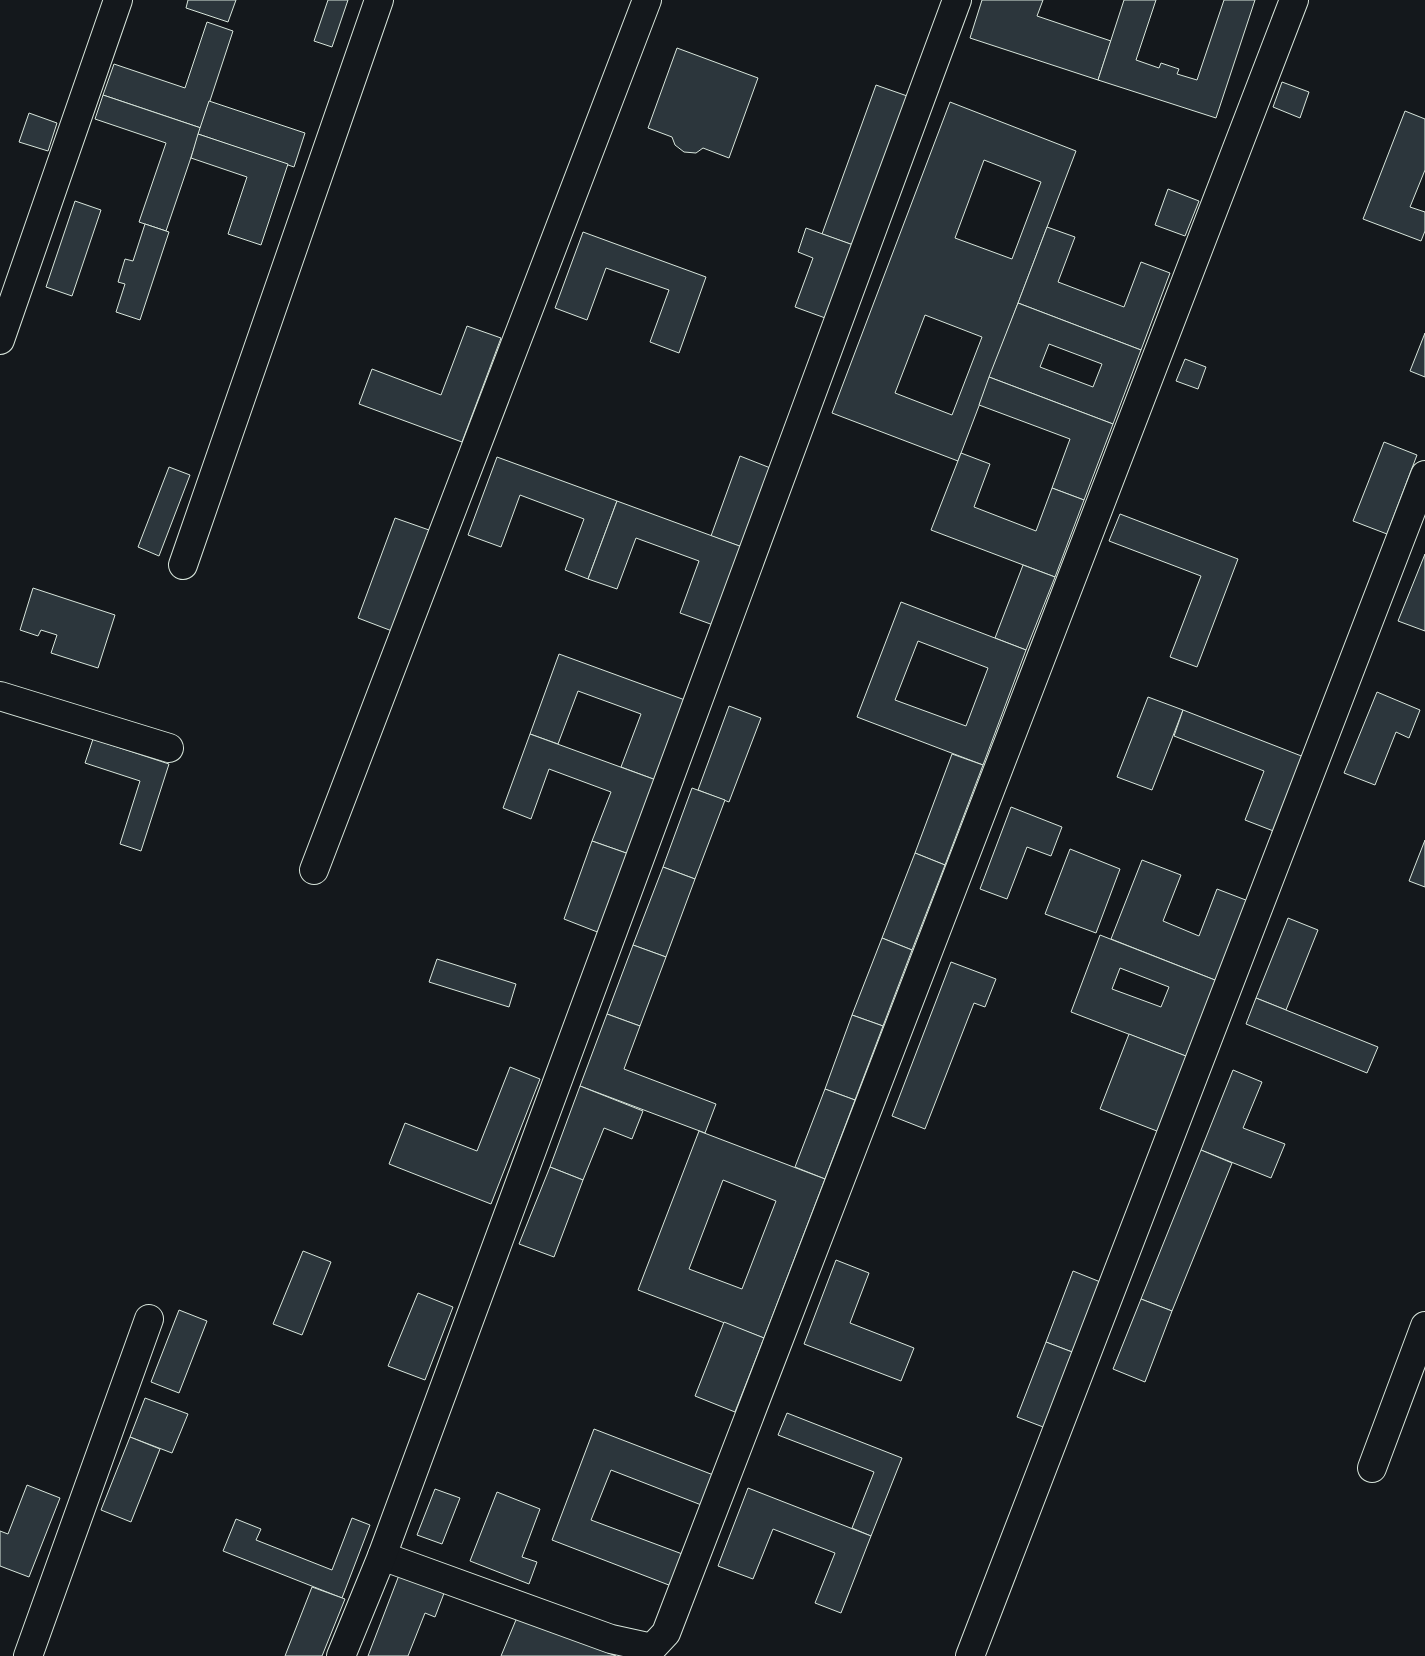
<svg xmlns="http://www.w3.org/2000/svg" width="1425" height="1656" font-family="Lato,sans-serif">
<rect width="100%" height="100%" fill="#14181c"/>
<g fill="#2c363c" stroke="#d8e6dc" fill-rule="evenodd">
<polygon points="188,0 236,0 228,22 186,8"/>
<polygon points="328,0 348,0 332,47 314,41"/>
<polygon points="982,0 1043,0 1037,16 1111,41 1098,80 970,38"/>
<polygon points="1124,0 1156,0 1136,60 1159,68 1161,63 1179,69 1177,74 1197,80 1224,0 1255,0 1216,118 1098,80"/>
<polygon points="207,22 233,31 201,128 103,95 114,64 185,88"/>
<polygon points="677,48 758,78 729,158 703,148 696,153 684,152 675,145 672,137 648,128"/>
<polygon points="1282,82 1309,92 1300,118 1273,107"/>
<polygon points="876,85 910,97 856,246 822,234"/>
<polygon points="103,95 201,128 166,231 139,222 166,143 95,119"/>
<polygon points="209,101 305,133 294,167 198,134"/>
<path d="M950,102L1076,151L958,461L832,413ZM984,160L1041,182L1012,259L955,238ZM925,315L982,337L952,415L895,393Z"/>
<polygon points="1405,111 1425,119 1425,170 1410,207 1425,212 1425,231 1421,241 1363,219"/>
<polygon points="29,113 57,123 48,151 19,142"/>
<polygon points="198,134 288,164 261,245 228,234 247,177 191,158"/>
<polygon points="1168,189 1199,201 1185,236 1155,225"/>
<polygon points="75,201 101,210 72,296 46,287"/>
<polygon points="145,224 169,232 140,320 116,312 125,284 118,282 125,259 133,261"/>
<polygon points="1047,227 1075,237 1058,282 1124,307 1141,262 1170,273 1141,350 1018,303"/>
<polygon points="806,228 856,246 828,319 795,307 813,258 798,252"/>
<polygon points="583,232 706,277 679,353 650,342 669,290 606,268 587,320 555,308"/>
<path d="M1018,303L1141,350L1113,424L989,377ZM1049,344L1102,364L1093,387L1040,367Z"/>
<polygon points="467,326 501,338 462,442 359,404 372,369 441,395"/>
<polygon points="1425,333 1425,377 1410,371"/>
<polygon points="1185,359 1206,367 1198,389 1176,381"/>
<polygon points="989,377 1113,424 1084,500 1052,488 1070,439 979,405"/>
<polygon points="1384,442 1417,455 1387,534 1353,521"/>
<polygon points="961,453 990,464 974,507 1036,531 1052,488 1084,500 1055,577 931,530"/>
<polygon points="740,456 773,469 745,548 711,536"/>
<polygon points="497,457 617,501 588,579 565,570 584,519 520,495 501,547 468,535"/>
<polygon points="169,467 190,475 159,556 138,547"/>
<polygon points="617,501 745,548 716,626 680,613 699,561 636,538 617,589 588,579"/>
<polygon points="1120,514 1238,559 1197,667 1170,657 1201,576 1109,541"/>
<polygon points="395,518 429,530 392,631 358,618"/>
<polygon points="1425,554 1425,631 1398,621"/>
<polygon points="1023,565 1055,577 1026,650 995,638"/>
<polygon points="33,588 115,615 98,668 51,653 57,635 41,630 38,636 20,630"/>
<path d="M901,602L1026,650L983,765L857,717ZM918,641L988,668L966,726L895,700Z"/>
<polygon points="559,654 685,700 656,780 621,767 641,714 578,691 558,744 530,734"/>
<polygon points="1377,692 1420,710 1409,738 1396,732 1375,785 1344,773"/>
<polygon points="1148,697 1183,710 1152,790 1117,777"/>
<polygon points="729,706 761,718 729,802 698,790"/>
<polygon points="1183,710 1304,757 1276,832 1245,820 1264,771 1174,736"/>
<polygon points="530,734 656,780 629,854 592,841 611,792 549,769 531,819 503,808"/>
<polygon points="93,739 169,764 141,851 120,844 140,781 85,763"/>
<polygon points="952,754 983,765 945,865 915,853"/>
<polygon points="692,788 725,800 695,879 663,867"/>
<polygon points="1011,807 1062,827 1051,856 1027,847 1007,899 980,889"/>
<polygon points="1425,840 1425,887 1409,881"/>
<polygon points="592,841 629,854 600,933 564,919"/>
<polygon points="1070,849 1120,869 1096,933 1045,914"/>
<polygon points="915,853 945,865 912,950 882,938"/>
<polygon points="1142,860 1181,875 1163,921 1199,936 1217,889 1251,902 1220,982 1111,939"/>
<polygon points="663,867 695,879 666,957 633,945"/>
<polygon points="1288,918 1318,930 1286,1010 1256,998"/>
<path d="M1100,935L1220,982L1191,1058L1071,1012ZM1120,968L1169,987L1161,1007L1112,989Z"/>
<polygon points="882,938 912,950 883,1026 852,1015"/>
<polygon points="633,945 666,957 640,1026 607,1014"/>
<polygon points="437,959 516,984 509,1007 429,982"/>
<polygon points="951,962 996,979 985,1007 974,1003 925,1129 892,1116"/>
<polygon points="1256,998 1378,1047 1367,1073 1246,1024"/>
<polygon points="607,1014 640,1026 624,1069 716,1104 705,1133 580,1086"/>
<polygon points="852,1015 883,1026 855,1100 825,1089"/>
<polygon points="1129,1034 1191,1058 1162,1133 1100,1109"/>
<polygon points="510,1067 540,1079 491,1204 389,1164 405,1123 477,1151"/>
<polygon points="1233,1070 1262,1082 1243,1128 1285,1144 1271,1178 1201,1150"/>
<polygon points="580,1086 643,1111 632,1139 604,1128 583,1180 550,1167"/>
<polygon points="825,1089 855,1100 825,1179 795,1167"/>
<path d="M699,1131L825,1179L764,1338L638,1290ZM723,1180L776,1201L742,1289L689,1269Z"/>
<polygon points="1201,1150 1232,1163 1172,1311 1141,1299"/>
<polygon points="550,1167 583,1180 554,1257 519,1244"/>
<polygon points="303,1251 331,1262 302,1335 273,1324"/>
<polygon points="836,1260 869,1273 850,1323 914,1348 901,1381 804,1344"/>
<polygon points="1073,1271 1108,1285 1080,1355 1046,1342"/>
<polygon points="418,1293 453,1307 425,1380 388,1366"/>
<polygon points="1141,1299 1172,1311 1145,1382 1113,1369"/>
<polygon points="179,1310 207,1321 179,1393 151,1382"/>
<polygon points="724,1322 764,1338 735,1412 695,1396"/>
<polygon points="1046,1342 1080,1355 1051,1430 1017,1417"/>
<polygon points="145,1398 188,1414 172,1453 130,1437"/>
<polygon points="787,1413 902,1458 871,1536 852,1528 874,1472 778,1435"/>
<polygon points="594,1429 716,1476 704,1506 611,1470 591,1520 685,1555 674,1587 552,1540"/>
<polygon points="130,1437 160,1449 131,1522 101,1510"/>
<polygon points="27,1485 60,1498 29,1577 0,1566 0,1531 8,1534"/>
<polygon points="748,1488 871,1536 841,1613 815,1603 835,1553 773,1529 753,1579 718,1566"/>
<polygon points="435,1489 460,1498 442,1544 417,1535"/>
<polygon points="497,1492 540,1509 522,1557 537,1562 529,1584 470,1561"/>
<polygon points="352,1518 370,1525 342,1598 223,1551 236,1519 261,1529 256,1540 332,1570"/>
<polygon points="401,1570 446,1588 435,1617 425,1613 408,1656 368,1656"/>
<polygon points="312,1587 345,1599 322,1656 285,1656"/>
<polygon points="518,1615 616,1656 501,1656"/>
</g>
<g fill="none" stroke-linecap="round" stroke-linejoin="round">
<g stroke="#d8e6dc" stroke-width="30">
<g id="minor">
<polyline points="0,340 118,0"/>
<polyline points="183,565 379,0"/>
<polyline points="0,696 169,748"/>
<polyline points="314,870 647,0"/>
<polyline points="1372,1468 1425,1326"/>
<polyline points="382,1556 611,1639 652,1648 666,1633 1294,0"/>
<polyline points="28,1656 149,1319"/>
<polyline points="341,1656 382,1556 957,0"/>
<polyline points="970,1656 1425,475"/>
</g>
</g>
<use href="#minor" stroke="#14181c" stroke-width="28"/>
</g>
</svg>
